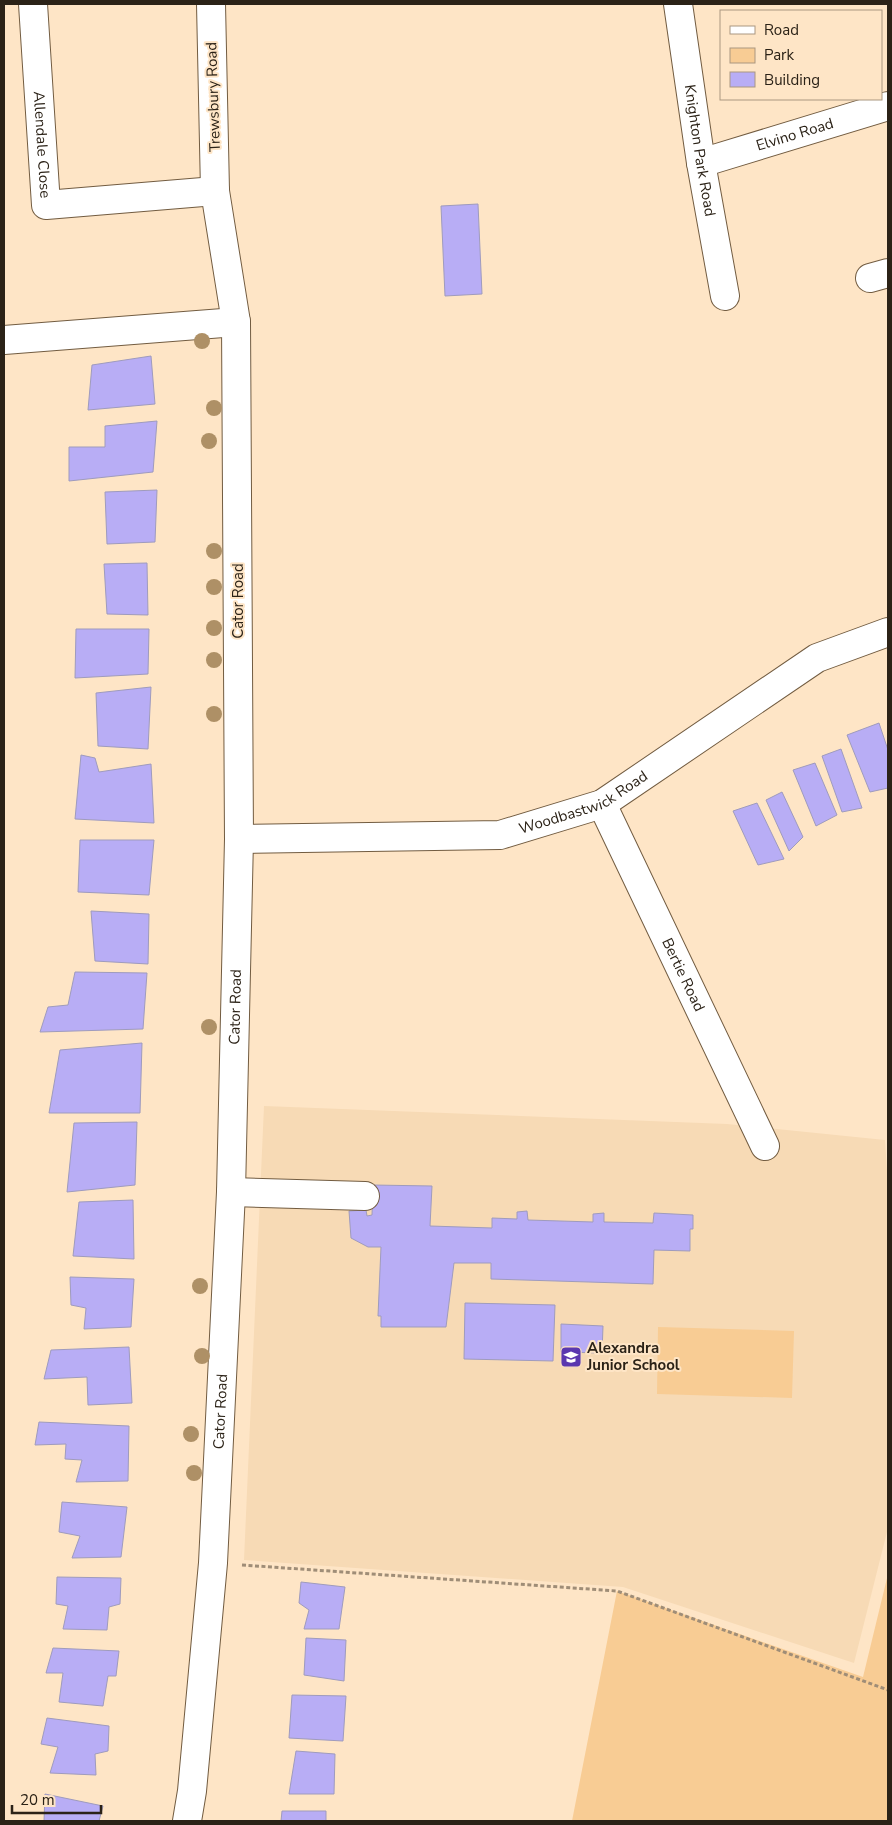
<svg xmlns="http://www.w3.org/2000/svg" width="892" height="1825" font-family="'Nunito Sans',sans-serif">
<rect width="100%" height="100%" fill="#fee5c6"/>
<polygon fill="#f7dab5" points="264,1106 727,1124 885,1140 888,1186 888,1528 854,1663 623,1587 244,1560"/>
<g fill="#f8cc94">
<polygon points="658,1327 794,1331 792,1398 657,1394"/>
<polygon points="888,1574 888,1821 572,1821 617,1591 863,1677"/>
</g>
<g fill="#b8adf5" stroke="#9f9bbd">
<polygon points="478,204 482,294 445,296 441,206"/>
<polygon points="151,356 155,404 88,410 92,365"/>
<polygon points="157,421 153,472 69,481 69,447 105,447 105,426"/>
<polygon points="157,490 155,542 107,544 105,492"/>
<polygon points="147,563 148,615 107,614 104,564"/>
<polygon points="76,629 149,629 148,674 75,678"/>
<polygon points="151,687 148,749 98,746 96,693"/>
<polygon points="879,723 888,750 888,788 870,792 847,735"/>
<polygon points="841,749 862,808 842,812 822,756"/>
<polygon points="81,755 95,758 99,772 151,764 154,823 75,819"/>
<polygon points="815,763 837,815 816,826 793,770"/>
<polygon points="782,792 803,837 789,851 766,800"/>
<polygon points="757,803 784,859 758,865 733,811"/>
<polygon points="80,840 154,840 149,895 78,892"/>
<polygon points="91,911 149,914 148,964 95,961"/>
<polygon points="75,972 147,973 143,1029 40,1032 48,1007 68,1005"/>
<polygon points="142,1043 140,1113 49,1113 60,1050"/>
<polygon points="137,1122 135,1185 67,1192 74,1123"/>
<polygon points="373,1185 432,1186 430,1226 492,1228 492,1218 517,1219 517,1212 527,1211 528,1220 593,1222 593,1214 604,1213 604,1222 653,1223 654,1213 693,1215 693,1229 690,1229 690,1251 654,1250 653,1284 491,1279 491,1263 454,1263 446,1327 381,1327 381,1316 378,1316 381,1247 368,1247 351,1238 349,1211 366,1210 367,1216 372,1215"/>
<polygon points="133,1200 134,1259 73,1256 79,1202"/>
<polygon points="70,1277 134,1279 131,1327 84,1329 86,1308 71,1305"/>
<polygon points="465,1303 555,1305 553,1361 464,1359"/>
<polygon points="561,1324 603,1326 602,1353 561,1352"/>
<polygon points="129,1347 132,1403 88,1405 87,1377 44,1379 51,1350"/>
<polygon points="39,1422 129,1426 128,1481 76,1482 82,1460 65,1459 66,1444 35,1445"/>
<polygon points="62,1502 127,1507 121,1557 72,1558 80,1536 59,1532"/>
<polygon points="57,1577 121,1578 120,1604 109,1607 107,1630 63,1629 68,1606 56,1604"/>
<polygon points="301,1582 345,1587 339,1629 304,1629 309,1610 299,1603"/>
<polygon points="306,1638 346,1640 344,1681 304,1675"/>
<polygon points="53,1648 119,1651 116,1676 108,1676 103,1706 59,1702 63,1673 46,1673"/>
<polygon points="292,1695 346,1696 343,1741 289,1738"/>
<polygon points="47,1718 109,1726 108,1751 95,1754 96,1775 50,1773 58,1747 41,1744"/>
<polygon points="296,1751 335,1754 334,1794 289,1794"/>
<polygon points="45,1794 103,1806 99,1821 44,1821"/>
<polygon points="282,1811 326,1811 326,1821 281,1821"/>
</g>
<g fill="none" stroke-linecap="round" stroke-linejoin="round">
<g stroke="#725c41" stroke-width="30">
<g id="minor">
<path id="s1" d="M33,4L46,205L215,191"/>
<path id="s2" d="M678,4L701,163L725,296"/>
<path id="s3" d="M701,163L888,106"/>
<polyline points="870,278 888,273"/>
<polyline points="4,340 236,322"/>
<path id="s4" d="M602,804L765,1146"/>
<path id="s5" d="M239,839L500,835L602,804L817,658L888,632"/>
<polyline points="231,1192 365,1196"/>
<path id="s6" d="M187,1821L192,1791L213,1563L231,1192L239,839L236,322L215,191L211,4"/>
</g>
</g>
<polyline stroke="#9f8d77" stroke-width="3" stroke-dasharray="4 2.5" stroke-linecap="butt" points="242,1565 617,1591 888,1690"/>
<use href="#minor" stroke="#fff" stroke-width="28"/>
</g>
<g fill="#ae9066">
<circle cx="202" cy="341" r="8"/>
<circle cx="214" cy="408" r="8"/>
<circle cx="209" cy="441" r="8"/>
<circle cx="214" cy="551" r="8"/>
<circle cx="214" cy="587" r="8"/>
<circle cx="214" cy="628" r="8"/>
<circle cx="214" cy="660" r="8"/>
<circle cx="214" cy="714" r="8"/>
<circle cx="209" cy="1027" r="8"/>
<circle cx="200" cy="1286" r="8"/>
<circle cx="202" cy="1356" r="8"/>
<circle cx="191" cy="1434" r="8"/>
<circle cx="194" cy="1473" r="8"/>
</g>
<defs>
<g id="school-square" transform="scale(1.125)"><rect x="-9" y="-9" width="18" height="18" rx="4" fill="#5a37af" stroke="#fee5c6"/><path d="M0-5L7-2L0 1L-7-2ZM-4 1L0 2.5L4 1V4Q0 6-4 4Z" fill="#fff"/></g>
</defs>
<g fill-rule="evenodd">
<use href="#school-square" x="571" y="1357"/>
</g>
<g text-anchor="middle" stroke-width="4" stroke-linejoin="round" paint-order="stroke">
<g font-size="15" fill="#2b2217" stroke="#fee5c6">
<text transform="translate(213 97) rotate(-92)" y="5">Trewsbury Road</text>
<text dy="5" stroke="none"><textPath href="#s3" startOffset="98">Elvino Road</textPath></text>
<text dy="5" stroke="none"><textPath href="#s1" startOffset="141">Allendale Close</textPath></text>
<text dy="5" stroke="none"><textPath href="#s2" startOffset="148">Knighton Park Road</textPath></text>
<text transform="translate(238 601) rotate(-90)" y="5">Cator Road</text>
<text dy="5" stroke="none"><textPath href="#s5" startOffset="351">Woodbastwick Road</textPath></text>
<text dy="5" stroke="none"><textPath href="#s4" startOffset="189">Bertie Road</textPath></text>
<text dy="5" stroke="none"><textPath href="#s6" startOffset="816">Cator Road</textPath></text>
<text dy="5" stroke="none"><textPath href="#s6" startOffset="411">Cator Road</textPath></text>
</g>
<g font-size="15" font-weight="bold" fill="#2b2217" stroke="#fee5c6" text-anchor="start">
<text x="587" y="1353">Alexandra<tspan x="587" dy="17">Junior School</tspan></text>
</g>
</g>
<rect width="892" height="1825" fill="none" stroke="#2b2217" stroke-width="10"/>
<rect x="720" y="10" width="162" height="90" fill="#fee5c6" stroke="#aa9780"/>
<rect x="730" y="26" width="25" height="8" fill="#ffffff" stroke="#aa9780"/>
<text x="764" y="35" font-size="15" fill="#2b2217">Road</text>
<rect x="730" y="48" width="25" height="15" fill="#f8cc94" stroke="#aa9780"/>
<text x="764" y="60" font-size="15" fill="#2b2217">Park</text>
<rect x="730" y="72" width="25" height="15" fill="#b8adf5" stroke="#aa9780"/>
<text x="764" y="85" font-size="15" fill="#2b2217">Building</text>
<path d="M12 1805v8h89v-8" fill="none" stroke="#2b2217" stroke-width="2.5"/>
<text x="20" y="1805" font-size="15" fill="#2b2217" stroke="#fee5c6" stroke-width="4" paint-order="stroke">20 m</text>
</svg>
